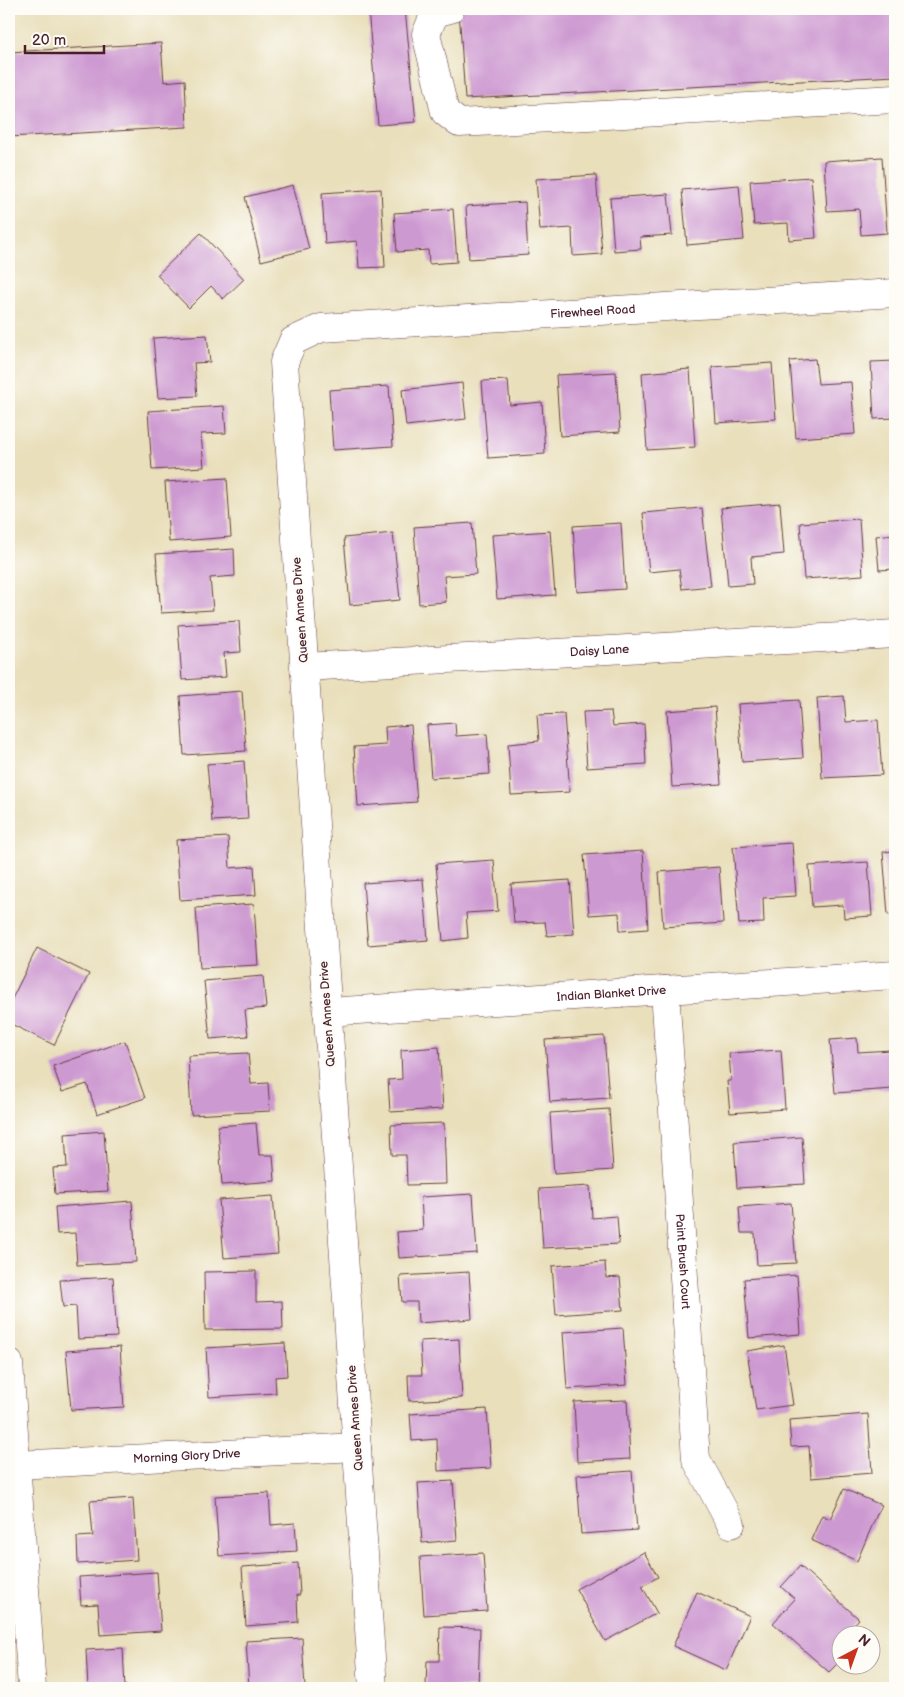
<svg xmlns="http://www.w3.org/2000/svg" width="904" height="1697" font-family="'Balsamiq Sans',sans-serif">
<rect width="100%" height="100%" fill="#fdfcf7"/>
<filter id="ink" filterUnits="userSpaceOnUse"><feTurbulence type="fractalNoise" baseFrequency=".02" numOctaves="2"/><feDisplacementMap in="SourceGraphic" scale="10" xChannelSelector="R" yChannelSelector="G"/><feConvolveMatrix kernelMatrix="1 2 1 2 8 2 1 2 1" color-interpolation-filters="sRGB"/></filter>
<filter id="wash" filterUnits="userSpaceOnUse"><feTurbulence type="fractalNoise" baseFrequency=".0096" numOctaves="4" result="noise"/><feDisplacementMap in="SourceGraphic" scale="20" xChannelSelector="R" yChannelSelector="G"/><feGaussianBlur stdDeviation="1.12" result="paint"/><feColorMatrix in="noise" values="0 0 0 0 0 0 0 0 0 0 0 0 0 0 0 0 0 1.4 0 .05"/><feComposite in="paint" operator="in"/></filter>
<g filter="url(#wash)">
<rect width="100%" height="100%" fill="#e9dfbb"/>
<g id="blocks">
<g fill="#cd99d1">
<polygon points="368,9 405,9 416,122 378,125"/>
<polygon points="459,9 895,9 895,76 465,99"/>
<polygon points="161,43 164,82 185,80 187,127 9,137 9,52"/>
<polygon points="882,157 887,233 861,235 859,209 827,211 824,161"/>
<polygon points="596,175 602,254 573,256 572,228 540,230 536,179"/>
<polygon points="811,177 816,238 789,240 788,223 754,225 750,181"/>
<polygon points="293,185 309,249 261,261 245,197"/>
<polygon points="739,185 744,240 687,245 682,190"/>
<polygon points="381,189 385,267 359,268 357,241 325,244 322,193"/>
<polygon points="668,194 672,235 640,237 641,249 614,251 610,198"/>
<polygon points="525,202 528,255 469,259 466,206"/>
<polygon points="453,209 457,262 429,264 428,250 397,252 394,213"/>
<polygon points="201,233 244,279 223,299 211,286 189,308 157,275"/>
<polygon points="207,335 210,362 194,363 197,396 158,398 153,338"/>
<polygon points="815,359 818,384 851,382 855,434 796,438 790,361"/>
<polygon points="895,361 895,418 874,419 871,362"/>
<polygon points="772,363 776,419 716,423 712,367"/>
<polygon points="690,369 695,447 647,450 642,373"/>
<polygon points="616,372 620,432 560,436 556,375"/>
<polygon points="508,380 510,405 542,402 545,454 488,458 482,381"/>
<polygon points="462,383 466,419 406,426 402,390"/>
<polygon points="389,386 393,446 333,450 329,390"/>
<polygon points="224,406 226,433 201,434 204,467 152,470 148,411"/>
<polygon points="227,478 231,537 169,542 165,482"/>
<polygon points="780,503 784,554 751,557 753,584 728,586 721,508"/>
<polygon points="702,508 711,586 682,589 679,569 649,572 643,513"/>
<polygon points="859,519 863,575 804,579 800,523"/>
<polygon points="472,523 476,574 444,576 446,602 419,604 414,527"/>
<polygon points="621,523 625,589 577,592 573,526"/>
<polygon points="550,531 555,595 497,599 492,535"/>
<polygon points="393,533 400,600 350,605 344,538"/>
<polygon points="895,534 895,569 879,570 876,536"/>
<polygon points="234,549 235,576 210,578 213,610 161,613 156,554"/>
<polygon points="239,621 241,652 224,653 226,677 182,680 178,625"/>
<polygon points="242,691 246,751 184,755 180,696"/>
<polygon points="844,696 846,722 878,720 882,775 822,778 817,698"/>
<polygon points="799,700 803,758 742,762 738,704"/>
<polygon points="715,707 721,784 672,787 667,711"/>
<polygon points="611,711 613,726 644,724 646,764 587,768 583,712"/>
<polygon points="564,714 570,792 511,795 508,744 539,741 537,715"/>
<polygon points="455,723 456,736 487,734 490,774 431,778 427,725"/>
<polygon points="411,725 417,802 358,806 354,747 386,745 385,727"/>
<polygon points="244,761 248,819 212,821 207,764"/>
<polygon points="228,837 230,868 254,866 256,895 180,900 176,840"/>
<polygon points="792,843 796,896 763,898 764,923 739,924 733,847"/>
<polygon points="643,851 648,929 620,931 619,913 589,915 584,855"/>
<polygon points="895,851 895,914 888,915 883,852"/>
<polygon points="494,860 498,911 466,913 468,938 443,941 436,864"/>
<polygon points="868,862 872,916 844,918 843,905 812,907 809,866"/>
<polygon points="719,867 723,923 663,927 659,872"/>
<polygon points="423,879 428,940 368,945 363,883"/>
<polygon points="570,880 574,934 547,936 545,922 514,923 511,884"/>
<polygon points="254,904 258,965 200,968 196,908"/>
<polygon points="37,948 89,974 54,1045 9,1023 9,1005"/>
<polygon points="263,976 266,1008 245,1010 248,1036 210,1039 204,981"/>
<polygon points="604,1036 609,1098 550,1102 545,1040"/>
<polygon points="857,1038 858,1052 891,1050 893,1089 835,1093 830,1040"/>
<polygon points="125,1041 145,1098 97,1114 87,1084 62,1092 53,1066"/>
<polygon points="439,1047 443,1109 390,1112 388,1080 402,1079 401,1050"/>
<polygon points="781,1050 785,1109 730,1113 727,1081 731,1081 729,1053"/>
<polygon points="248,1053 251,1084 268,1083 270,1111 191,1115 188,1056"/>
<polygon points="609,1109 613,1170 554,1174 550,1113"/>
<polygon points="256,1123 259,1155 273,1155 275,1181 222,1185 218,1126"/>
<polygon points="444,1123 446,1184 407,1185 406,1155 392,1155 391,1125"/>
<polygon points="104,1131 108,1191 55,1194 53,1168 67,1167 65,1134"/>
<polygon points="802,1137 805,1184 737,1188 734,1142"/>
<polygon points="590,1186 592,1218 617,1216 619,1244 543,1248 539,1189"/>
<polygon points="473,1194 477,1253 399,1258 397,1232 423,1230 421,1197"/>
<polygon points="273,1196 278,1254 224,1258 219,1200"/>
<polygon points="132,1201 136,1262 77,1265 75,1233 57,1234 55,1207"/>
<polygon points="791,1203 796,1263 757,1265 755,1233 741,1233 739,1207"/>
<polygon points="605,1262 606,1278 620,1277 623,1310 556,1315 552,1266"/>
<polygon points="256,1271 256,1302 282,1301 283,1329 205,1330 204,1272"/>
<polygon points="469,1272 472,1319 418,1323 417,1302 402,1302 400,1276"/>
<polygon points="797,1275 801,1334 749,1338 744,1279"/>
<polygon points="113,1277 117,1337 78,1339 76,1306 63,1307 60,1280"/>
<polygon points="623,1328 627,1385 567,1389 563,1332"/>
<polygon points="459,1339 462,1398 409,1401 408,1375 422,1375 420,1341"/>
<polygon points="285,1343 287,1376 275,1377 276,1393 209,1397 206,1348"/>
<polygon points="784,1345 793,1405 756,1410 747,1351"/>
<polygon points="120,1347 124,1407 71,1410 66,1351"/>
<polygon points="627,1400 630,1459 577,1462 574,1402"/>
<polygon points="487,1409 491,1468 438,1471 437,1439 412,1441 410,1414"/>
<polygon points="868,1414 872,1473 811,1478 809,1446 791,1447 789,1420"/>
<polygon points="632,1471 637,1530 581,1534 577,1475"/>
<polygon points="453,1481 457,1540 422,1543 418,1483"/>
<polygon points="844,1489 881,1505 857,1561 811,1540 822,1515 830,1519"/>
<polygon points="269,1493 271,1525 295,1523 297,1551 219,1556 215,1496"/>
<polygon points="133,1498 137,1560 78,1564 77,1537 93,1536 90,1501"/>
<polygon points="644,1552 658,1577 642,1586 657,1613 605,1641 576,1589"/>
<polygon points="483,1553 487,1611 424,1615 420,1557"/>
<polygon points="298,1563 300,1595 297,1595 298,1622 246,1626 242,1567"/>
<polygon points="800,1566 859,1619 845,1634 842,1634 842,1638 832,1648 842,1657 842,1659 829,1672 773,1623 795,1599 781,1587"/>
<polygon points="157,1572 161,1631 100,1635 98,1604 81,1605 79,1577"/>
<polygon points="697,1592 750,1616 726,1670 673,1646"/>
<polygon points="440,1627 480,1628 478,1688 426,1686 427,1661 439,1661"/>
<polygon points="302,1638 305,1688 249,1688 246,1641"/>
<polygon points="123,1648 125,1688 88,1688 86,1650"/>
</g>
</g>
</g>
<g filter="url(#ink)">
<use href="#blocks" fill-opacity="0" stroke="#623c41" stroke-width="1"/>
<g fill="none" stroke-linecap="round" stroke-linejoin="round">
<g stroke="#623c41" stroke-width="29">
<g id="minor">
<polyline points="450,9 435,13 426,34 445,112 459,123 895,99"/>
<path id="s1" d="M304,667L895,634"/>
<path id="s2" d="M665,990L696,1459L731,1524"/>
<path id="s3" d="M327,1012L895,975"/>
<polyline points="9,1363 32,1688"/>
<path id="s4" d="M16,1465L357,1447"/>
<path id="s5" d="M373,1688L284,362L293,341L321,328L895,293"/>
</g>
</g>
<use href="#minor" stroke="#fff" stroke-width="28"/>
</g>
</g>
<g text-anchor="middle" stroke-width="4.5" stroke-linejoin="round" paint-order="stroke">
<g font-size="12" fill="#4a1f2b" stroke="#fdfcf7">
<text dy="4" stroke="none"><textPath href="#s5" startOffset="1655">Firewheel Road</textPath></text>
<text transform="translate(300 610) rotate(-94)" y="4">Queen Annes Drive</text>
<text dy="4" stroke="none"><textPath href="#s1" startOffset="296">Daisy Lane</textPath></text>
<text dy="4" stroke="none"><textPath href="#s3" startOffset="285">Indian Blanket Drive</textPath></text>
<text transform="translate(327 1014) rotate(-94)" y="4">Queen Annes Drive</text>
<text dy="4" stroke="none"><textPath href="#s2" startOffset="272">Paint Brush Court</textPath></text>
<text transform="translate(355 1418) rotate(-94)" y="4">Queen Annes Drive</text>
<text dy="4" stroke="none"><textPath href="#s4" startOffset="171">Morning Glory Drive</textPath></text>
</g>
</g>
<rect width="904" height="1697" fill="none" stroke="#fdfcf7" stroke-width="30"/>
<g transform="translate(856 1650) rotate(41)"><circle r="24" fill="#fdfcf7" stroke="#b5a4a5"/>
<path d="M0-4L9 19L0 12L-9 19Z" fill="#c8321e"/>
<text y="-8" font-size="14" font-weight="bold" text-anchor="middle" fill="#4a1f2b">N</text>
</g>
<path d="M25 45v8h79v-8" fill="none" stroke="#4a1f2b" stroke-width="2.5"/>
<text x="32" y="45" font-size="15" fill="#4a1f2b" stroke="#fdfcf7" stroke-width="4" paint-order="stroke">20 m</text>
</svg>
